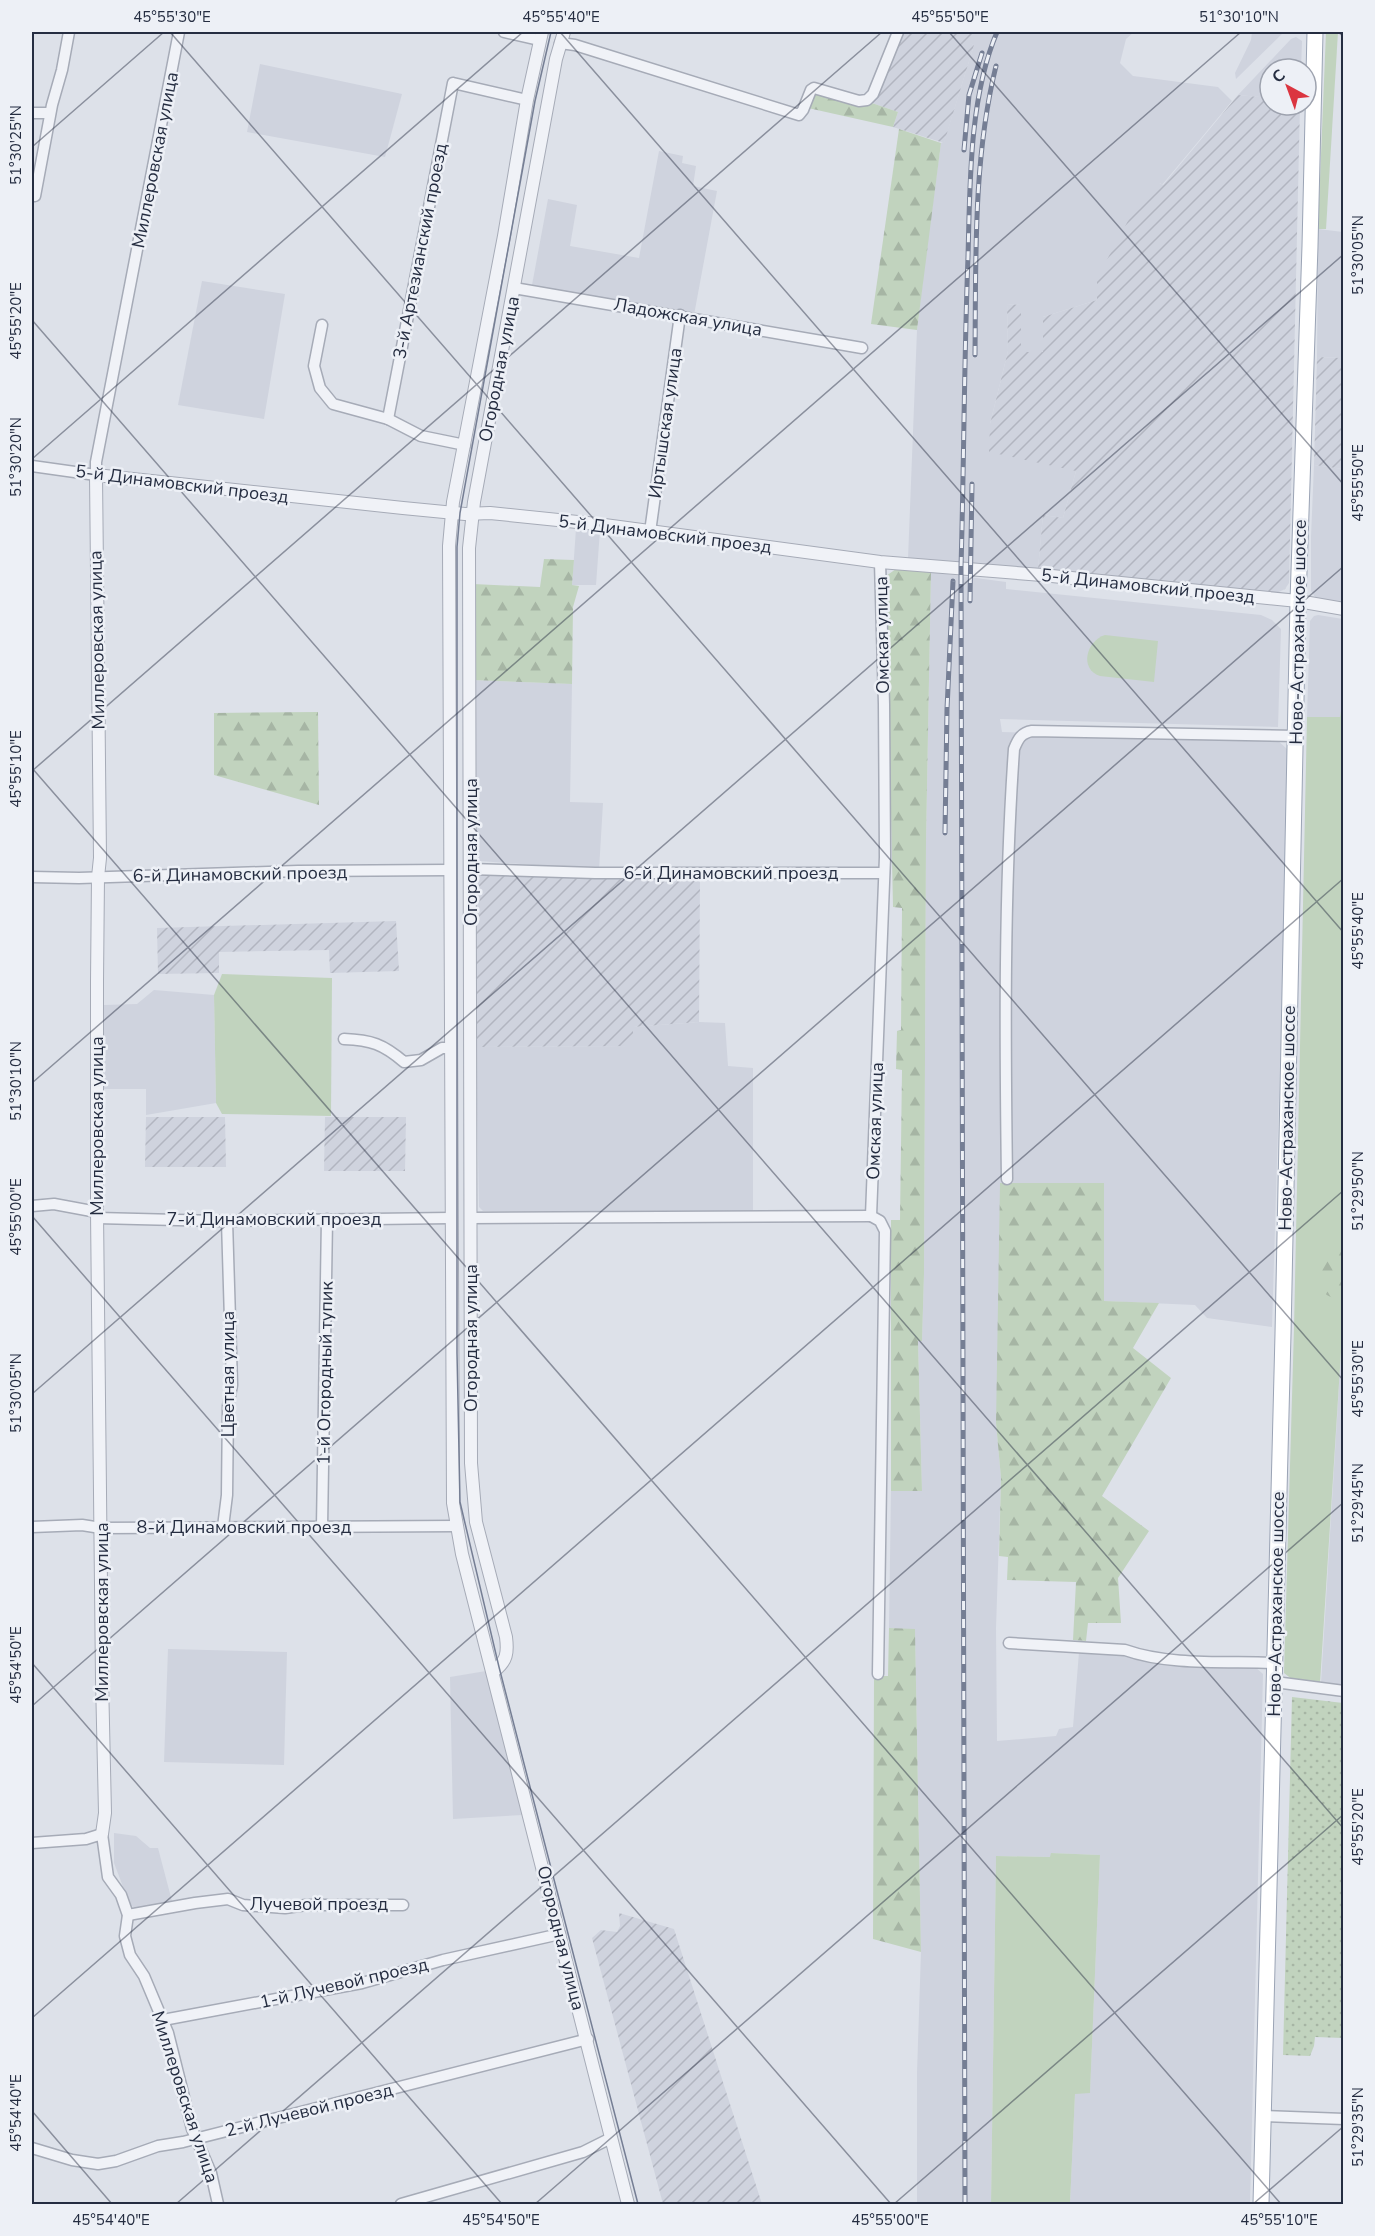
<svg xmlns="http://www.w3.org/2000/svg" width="1375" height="2236" font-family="'Nunito Sans',sans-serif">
<defs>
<pattern id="industrial-furrows" width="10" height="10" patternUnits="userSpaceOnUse" patternTransform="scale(1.5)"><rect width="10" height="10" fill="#cfd3de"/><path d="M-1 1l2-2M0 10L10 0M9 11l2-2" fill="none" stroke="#b2b5c0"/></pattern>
<pattern id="forest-firs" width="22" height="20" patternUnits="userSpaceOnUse" patternTransform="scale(1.5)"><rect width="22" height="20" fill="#c1d3be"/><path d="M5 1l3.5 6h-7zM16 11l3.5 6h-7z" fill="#a6b5a4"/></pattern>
<pattern id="park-dots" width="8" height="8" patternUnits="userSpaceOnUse" patternTransform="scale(1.5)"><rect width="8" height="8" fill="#c1d3be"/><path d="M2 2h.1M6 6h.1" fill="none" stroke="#a6b5a4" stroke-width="1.8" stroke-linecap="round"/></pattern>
</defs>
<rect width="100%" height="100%" fill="#dde1e9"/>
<g fill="#cfd3de">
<polygon points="973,32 1134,32 1126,39 1120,63 1133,76 1218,87 1232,101 1162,185 1160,183 1098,278 1097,300 1043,317 1043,352 1021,352 1021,305 1007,304 1008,351 990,424 1076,471 1063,518 1043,515 1038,569 908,559 917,330 927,245 941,143 944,142 974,45 969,43"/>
<polygon points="1252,32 1284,32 1236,79 1235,73 1251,40"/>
<polygon points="1296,37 1302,41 1301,69 1270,69 1270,98 1238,95 1291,39"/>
<polygon points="260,64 402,94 385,157 247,132"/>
<polygon points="659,151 683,156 682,163 696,166 693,186 717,191 694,315 532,285 548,199 577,205 570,246 639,258"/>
<polygon points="1318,229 1343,232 1343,358 1317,357"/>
<polygon points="202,281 285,294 264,419 178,405"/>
<polygon points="1314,465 1343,469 1343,603 1317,600 1311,591 1311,537"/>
<polygon points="576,529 600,530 596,585 572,585"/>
<polygon points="931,572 1006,582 1006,589 1261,615 1272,620 1281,629 1278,727 1000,719 1002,732 1276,739 1287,749 1287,831 1272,1327 1207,1318 1195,1305 1104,1301 1104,1184 996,1423 1001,1478 996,1628 997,1741 1056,1736 1059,1729 1073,1727 1079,1652 1254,1666 1263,1674 1250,2204 1070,2204 1075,2093 1090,2092 1100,1855 1051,1853 1051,1857 996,1856 991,2204 917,2204 917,2073 921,1952 915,1630 889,1628 891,1491 922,1491 918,1341 922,1340 924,1274 926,842"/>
<polygon points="1318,615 1343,619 1344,699 1340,717 1307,717 1310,621 1314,616"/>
<polygon points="472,680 572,684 570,802 603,803 599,870 480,861 477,857"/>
<polygon points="154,990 214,995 216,1103 146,1115 146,1089 103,1089 104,1005 137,1004"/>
<polygon points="699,1022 725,1023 728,1066 753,1068 753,1212 483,1211 479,1207 476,1047 633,1046 633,1027"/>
<polygon points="1342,1336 1343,1336 1343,1686 1321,1683"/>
<polygon points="168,1649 287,1652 284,1765 164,1762"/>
<polygon points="486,1671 523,1815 453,1819 450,1677"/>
<polygon points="114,1833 136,1836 150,1848 158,1848 173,1905 135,1908 130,1905 114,1863"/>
</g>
<g fill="url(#industrial-furrows)">
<polygon points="904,32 973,32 970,43 974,45 944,143 893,127 898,112 869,102 875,97"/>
<polygon points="1238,95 1270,98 1270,105 1300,105 1289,583 1285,589 1277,593 1038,569 1043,515 1063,518 1076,471 989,452 990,424 1008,351 1007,304 1021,305 1021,352 1043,352 1043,317 1097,300 1097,278 1129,219 1159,183 1163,185"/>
<polygon points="1317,357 1343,358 1343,469 1314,465"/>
<polygon points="479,875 700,878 699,1022 633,1027 633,1046 476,1047 476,880"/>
<polygon points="396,921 399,971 330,973 329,950 219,952 219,973 158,974 157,928"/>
<polygon points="146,1117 225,1117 226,1167 145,1167"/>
<polygon points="325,1117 406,1117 405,1171 324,1171"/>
<polygon points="619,1913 674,1929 762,2204 663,2204 592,1938 601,1930 617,1932 620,1926"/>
</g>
<g fill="#c1d3be">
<polygon points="1326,32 1338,32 1326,229 1318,229"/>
<path d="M1105,635L1158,641L1154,682L1100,676C1079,669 1086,641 1105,635Z"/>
<polygon points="1343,699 1343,1336 1342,1336 1320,1683 1293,1680 1284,1673 1294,1328 1307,717 1340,717"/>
<polygon points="222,974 332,978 331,1116 222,1114 216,1103 214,995"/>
<polygon points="1051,1853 1100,1855 1090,2093 1075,2094 1070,2204 991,2204 996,1856 1050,1857"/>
</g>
<g fill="url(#forest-firs)">
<polygon points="817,91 869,102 898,112 893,127 808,108 813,94"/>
<polygon points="899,129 941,143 917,330 871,324"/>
<polygon points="544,559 574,560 572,585 579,586 573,607 572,684 472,680 473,584 540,587"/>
<polygon points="896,569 931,572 926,842 924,1274 922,1341 918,1341 922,1491 891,1491 891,1220 900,1220 902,1070 896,1069 897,1031 901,1030 902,908 893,907 886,576"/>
<polygon points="318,712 319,805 214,775 214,713"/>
<polygon points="1000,1183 1104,1183 1104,1301 1159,1303 1133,1348 1171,1378 1102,1496 1149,1531 1118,1578 1121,1623 1088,1623 1086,1641 1073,1640 1076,1582 1007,1580 1008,1557 999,1556 1001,1478 996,1423"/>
<path d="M1343,1242V1300C1321,1297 1318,1287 1310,1267L1327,1252Z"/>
<polygon points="889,1628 915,1629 921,1952 873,1939 874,1676 888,1676"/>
</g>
<polygon fill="url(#park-dots)" points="1292,1697 1343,1703 1343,2038 1315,2037 1314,2046 1310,2056 1283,2055"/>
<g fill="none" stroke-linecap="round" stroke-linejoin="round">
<g stroke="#a6abb7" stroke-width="13">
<g id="minor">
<polyline points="504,32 539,40"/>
<polyline points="560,43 575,45 799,115 803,110 811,90 814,88 859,101 867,100 873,94 898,32"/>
<polyline points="32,113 50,113"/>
<polyline points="35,196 52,105 62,70 69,32"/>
<polyline points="514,288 862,348"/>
<polyline points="322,325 314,366 320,388 333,404 388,419 421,436 465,445"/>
<polyline points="388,419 453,83 527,100"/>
<polyline points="32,466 96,475 96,462 179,32"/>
<polyline points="650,532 680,315"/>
<polyline points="471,869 595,873 884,873"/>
<polyline points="32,877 79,878 298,871 449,870"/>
<path d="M344,1039C371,1040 383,1044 404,1062L421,1060L442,1048H450"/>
<path d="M1007,1179C1005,1035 1004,892 1014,749C1018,739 1021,733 1032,731L1295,736"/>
<polyline points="32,1206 54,1204 97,1212"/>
<polyline points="97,1218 218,1221 451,1218"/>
<polyline points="471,1218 871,1216"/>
<polyline points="32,1527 82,1525 101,1528 456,1526"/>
<polyline points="223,1527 227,1495 228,1406 232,1385 227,1221"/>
<polyline points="322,1527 327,1219"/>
<path d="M1009,1643L1125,1650C1170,1666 1228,1661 1275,1663"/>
<polyline points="878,1674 885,1231 880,1221 871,1216 885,857 884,704 880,562"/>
<polyline points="1275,1682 1344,1691"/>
<polyline points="32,1843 86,1839 102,1834 108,1877 121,1895 128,1915 125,1936 130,1955 144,1976 168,2033 192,2129 211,2173 218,2204"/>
<polyline points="128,1915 195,1903 228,1899 243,1905 285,1908 306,1905 403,1905"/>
<polyline points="163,2020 362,1983 443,1960 560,1934"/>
<polyline points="1263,2116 1344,2119"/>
<polyline points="32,2148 72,2160 98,2164 116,2161 158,2146 183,2142 588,2039"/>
<polyline points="401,2204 583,2152 611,2138"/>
</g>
</g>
<g stroke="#a6abb7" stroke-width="14">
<g id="tertiary">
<polyline points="542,32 527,100 504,236 453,502 449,546 453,1503 462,1554 628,2204"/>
<path d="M494,1671C507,1661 508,1653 506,1637L476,1522L471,1463L469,548L474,502L556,59L564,32"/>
<polyline points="102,1834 105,1813 102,1679 97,1212 97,981 98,877 100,858 96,475 403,508 465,514 490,513 597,524 880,562 1042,575 1298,601 1344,609"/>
</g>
</g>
<g stroke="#9ba4b5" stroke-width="17">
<polyline id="primary" points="1261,2204 1283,1334 1298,601 1310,246 1315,32"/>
</g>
<use href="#minor" stroke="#f0f2f7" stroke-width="10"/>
<use href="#tertiary" stroke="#f0f2f7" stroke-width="12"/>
<use href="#primary" stroke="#fff" stroke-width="15"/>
<polyline stroke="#757e94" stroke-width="1.5" points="551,32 535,101 460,513 457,547 457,1353 460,1502 499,1667 638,2204"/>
<g stroke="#757e94" stroke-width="5">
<g id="rail">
<polyline points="964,150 969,95 982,53"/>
<path d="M975,355C976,260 973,159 996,66"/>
<polyline points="970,601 972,484"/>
<polyline points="945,833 947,709 953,581"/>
<path d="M965,2204L961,567C964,464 964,360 968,257C970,185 969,98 997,32"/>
</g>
</g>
<use href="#rail" stroke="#edf0f6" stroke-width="3" stroke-dasharray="9" stroke-linecap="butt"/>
</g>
<path fill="none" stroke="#252d41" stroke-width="1.5" stroke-opacity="0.45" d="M170,32L1344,1381M560,32L1344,933M949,32L1344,485M1338,32L1344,37M32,147L164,32M32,320L1344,1829M32,459L523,32M32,768L1281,2204M32,771L882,32M32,1083L1241,32M32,1216L891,2204M32,1394L1344,254M32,1663L502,2204M32,1706L1344,566M32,2018L1344,878M32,2111L112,2204M176,2204L1344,1190M535,2204L1344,1502M894,2204L1344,1814M1253,2204L1344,2126"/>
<g text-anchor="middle" stroke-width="5" stroke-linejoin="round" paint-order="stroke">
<g font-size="18" fill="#252d41" stroke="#edf0f6">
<text transform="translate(155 160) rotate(-79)" y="6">Миллеровская улица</text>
<text transform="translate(420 251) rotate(-79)" y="6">3-й Артезианский проезд</text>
<text transform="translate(688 317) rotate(10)" y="6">Ладожская улица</text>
<text transform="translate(499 369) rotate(-79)" y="6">Огородная улица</text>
<text transform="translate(665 423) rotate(-82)" y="6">Иртышская улица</text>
<text transform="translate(182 484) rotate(7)" y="6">5-й Динамовский проезд</text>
<text transform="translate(665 534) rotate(7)" y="6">5-й Динамовский проезд</text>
<text transform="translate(1148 586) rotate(6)" y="6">5-й Динамовский проезд</text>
<text transform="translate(1298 632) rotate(-89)" y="6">Ново-Астраханское шоссе</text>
<text transform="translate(882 635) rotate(-91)" y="6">Омская улица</text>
<text transform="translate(97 640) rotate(-91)" y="6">Миллеровская улица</text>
<text transform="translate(471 852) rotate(-90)" y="6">Огородная улица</text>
<text x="731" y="879">6-й Динамовский проезд</text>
<text transform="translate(240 874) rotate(-1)" y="6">6-й Динамовский проезд</text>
<text transform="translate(1287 1118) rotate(-89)" y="6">Ново-Астраханское шоссе</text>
<text transform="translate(875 1121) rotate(-88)" y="6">Омская улица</text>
<text transform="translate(97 1126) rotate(-90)" y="6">Миллеровская улица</text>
<text x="274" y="1225">7-й Динамовский проезд</text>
<text transform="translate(471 1338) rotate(-90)" y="6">Огородная улица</text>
<text transform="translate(325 1373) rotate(-89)" y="6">1-й Огородный тупик</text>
<text transform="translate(228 1374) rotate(-90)" y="6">Цветная улица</text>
<text x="244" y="1533">8-й Динамовский проезд</text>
<text transform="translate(1276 1604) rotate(-89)" y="6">Ново-Астраханское шоссе</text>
<text transform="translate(102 1612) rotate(-90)" y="6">Миллеровская улица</text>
<text x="319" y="1910">Лучевой проезд</text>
<text transform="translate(561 1938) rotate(76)" y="6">Огородная улица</text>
<text transform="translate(344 1983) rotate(-13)" y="6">1-й Лучевой проезд</text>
<text transform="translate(185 2097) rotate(72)" y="6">Миллеровская улица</text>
<text transform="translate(309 2110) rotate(-14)" y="6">2-й Лучевой проезд</text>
</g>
</g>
<rect width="1375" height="2236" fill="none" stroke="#edf0f6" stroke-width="66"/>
<g transform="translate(1288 87) rotate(319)"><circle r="28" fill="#edf0f6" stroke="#9da2ae" stroke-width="1.5"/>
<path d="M0-4.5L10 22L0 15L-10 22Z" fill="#db3540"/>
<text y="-9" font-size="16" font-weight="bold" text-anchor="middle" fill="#252d41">С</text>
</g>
<rect x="33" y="33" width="1309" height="2170" fill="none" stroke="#252d41" stroke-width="2"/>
<g font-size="15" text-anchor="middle" fill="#252d41">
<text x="172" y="22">45°55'30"E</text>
<text x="561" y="22">45°55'40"E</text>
<text x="950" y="22">45°55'50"E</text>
<text x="1239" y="22">51°30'10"N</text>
<text transform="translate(16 145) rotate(-90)" y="5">51°30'25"N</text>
<text transform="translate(1358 255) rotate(-90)" y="5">51°30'05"N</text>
<text transform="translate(16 321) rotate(-90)" y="5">45°55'20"E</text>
<text transform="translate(16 457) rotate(-90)" y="5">51°30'20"N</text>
<text transform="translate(1358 483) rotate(-90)" y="5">45°55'50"E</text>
<text transform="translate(16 769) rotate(-90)" y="5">45°55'10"E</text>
<text transform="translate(1358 931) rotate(-90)" y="5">45°55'40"E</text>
<text transform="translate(16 1081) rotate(-90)" y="5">51°30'10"N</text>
<text transform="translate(1358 1191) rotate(-90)" y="5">51°29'50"N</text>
<text transform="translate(16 1217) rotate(-90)" y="5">45°55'00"E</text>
<text transform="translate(1358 1379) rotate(-90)" y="5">45°55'30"E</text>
<text transform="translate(16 1393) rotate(-90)" y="5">51°30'05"N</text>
<text transform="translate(1358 1503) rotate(-90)" y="5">51°29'45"N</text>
<text transform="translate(16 1665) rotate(-90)" y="5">45°54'50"E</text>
<text transform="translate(1358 1827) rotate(-90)" y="5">45°55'20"E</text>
<text transform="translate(16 2113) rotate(-90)" y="5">45°54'40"E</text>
<text transform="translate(1358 2127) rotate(-90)" y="5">51°29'35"N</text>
<text x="111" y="2225">45°54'40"E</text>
<text x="501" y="2225">45°54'50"E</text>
<text x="890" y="2225">45°55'00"E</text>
<text x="1279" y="2225">45°55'10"E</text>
</g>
</svg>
